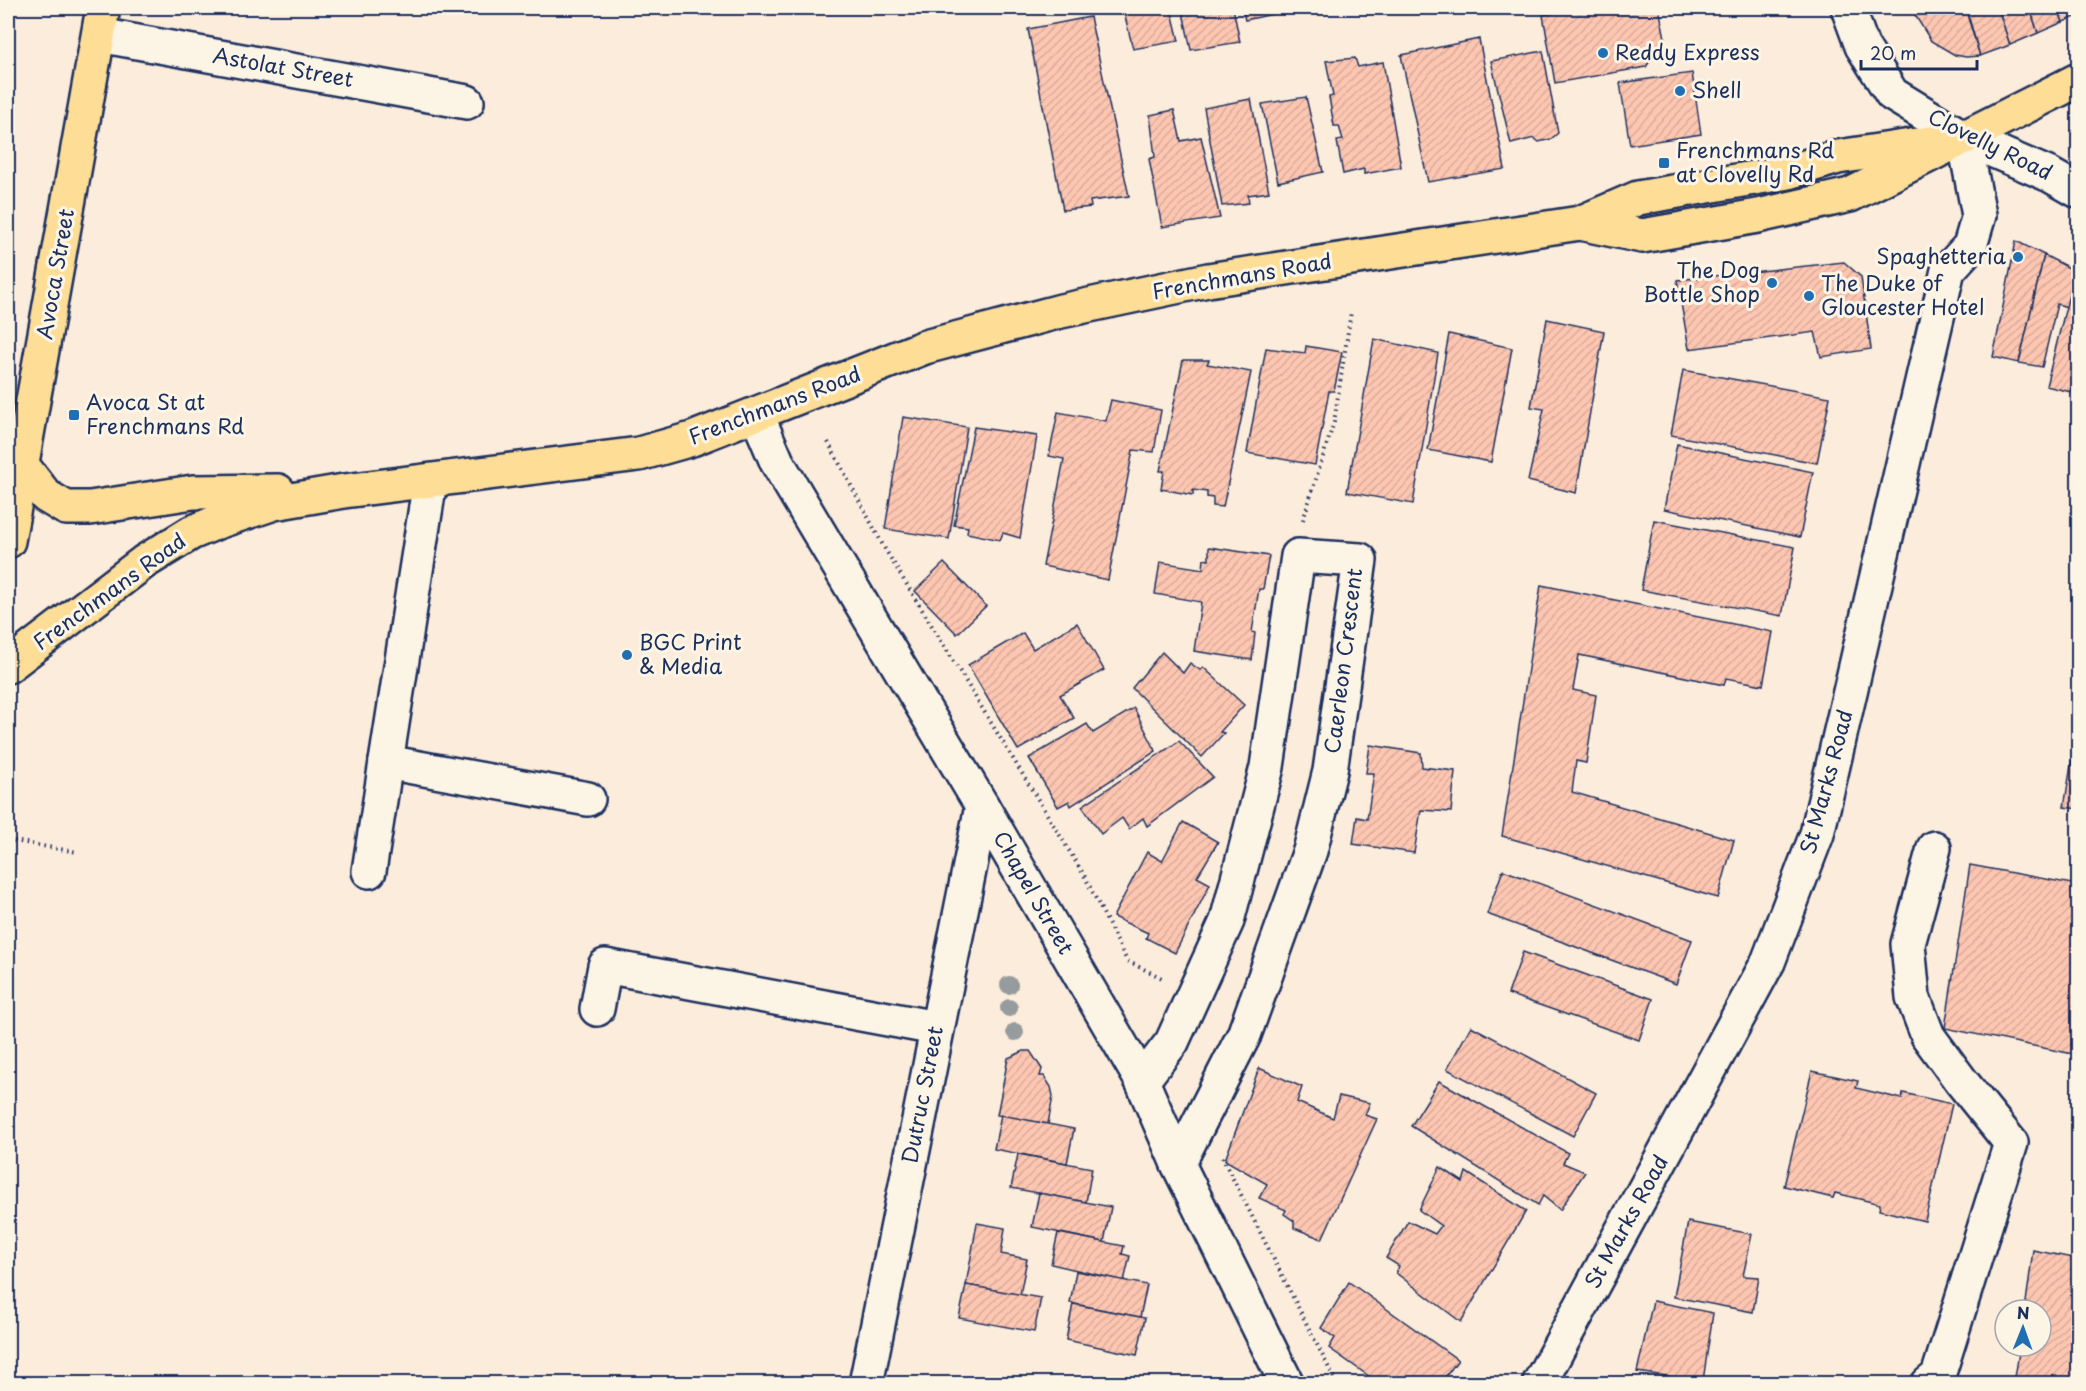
<svg xmlns="http://www.w3.org/2000/svg" width="2086" height="1391" font-family="'Playpen Sans',sans-serif">
<defs>
<pattern id="building-hatch" width="6" height="6" patternUnits="userSpaceOnUse" patternTransform="scale(1.5)"><rect width="6" height="6" fill="#fdc6b1"/><path d="M-1 1l2-2M0 6l6-6M5 7l2-2" fill="none" stroke="#d8aa9b"/></pattern>
</defs>
<rect width="100%" height="100%" fill="#fcecdb"/>
<filter id="ink" filterUnits="userSpaceOnUse"><feTurbulence type="fractalNoise" baseFrequency=".0167" numOctaves="2"/><feDisplacementMap in="SourceGraphic" scale="12" xChannelSelector="R" yChannelSelector="G"/><feConvolveMatrix kernelMatrix="1 2 1 2 8 2 1 2 1" color-interpolation-filters="sRGB"/></filter>
<g filter="url(#ink)">
<g fill="url(#building-hatch)" stroke="#1b2f5e" stroke-width="1.5">
<polygon points="1123,8 1171,8 1179,41 1133,49"/>
<polygon points="1182,8 1233,8 1240,42 1191,50"/>
<polygon points="1242,8 1301,8 1245,20"/>
<polygon points="1583,8 1659,8 1665,38 1646,67 1555,83 1543,15"/>
<polygon points="1925,8 1965,8 1980,56 1966,57 1955,55 1931,41 1913,12"/>
<polygon points="1980,8 1998,8 2010,45 1980,56 1967,11"/>
<polygon points="1998,8 2030,8 2038,33 2010,45"/>
<polygon points="2030,8 2058,8 2063,22 2038,33"/>
<polygon points="2058,8 2078,8 2078,16 2063,22"/>
<polygon points="1090,17 1129,196 1090,201 1091,207 1063,210 1028,29"/>
<polygon points="1479,39 1505,169 1428,182 1401,55"/>
<polygon points="1543,51 1558,133 1551,139 1539,142 1534,138 1511,144 1491,61"/>
<polygon points="1355,58 1358,67 1383,62 1401,167 1364,174 1364,169 1343,174 1337,141 1343,140 1339,126 1334,126 1329,97 1333,96 1326,61"/>
<polygon points="1692,73 1701,134 1630,145 1620,83"/>
<polygon points="1306,97 1323,172 1278,182 1262,104"/>
<polygon points="1251,99 1269,192 1248,195 1249,203 1222,206 1204,108"/>
<polygon points="1174,110 1181,141 1201,137 1220,218 1162,227 1149,159 1155,157 1150,115"/>
<polygon points="2016,241 2044,255 2019,363 1993,357"/>
<polygon points="2044,255 2075,271 2067,307 2057,304 2042,367 2019,363"/>
<polygon points="1844,262 1861,277 1871,349 1821,357 1815,332 1689,349 1677,280"/>
<polygon points="2075,271 2078,273 2078,363 2071,392 2046,386"/>
<polygon points="1547,319 1604,331 1576,493 1528,481 1544,409 1531,407"/>
<polygon points="1449,334 1512,348 1491,462 1428,450"/>
<polygon points="1374,339 1438,353 1413,504 1347,492"/>
<polygon points="1306,346 1342,352 1334,391 1329,391 1315,465 1247,453 1266,348 1305,353"/>
<polygon points="1183,360 1209,360 1207,364 1251,372 1223,507 1213,506 1213,498 1207,497 1207,492 1193,490 1193,495 1161,489 1164,471 1160,471"/>
<polygon points="1683,370 1830,397 1817,463 1671,435"/>
<polygon points="1111,400 1161,410 1154,452 1133,450 1108,580 1043,566 1064,459 1049,456 1058,412 1106,421"/>
<polygon points="903,417 967,427 949,539 885,529"/>
<polygon points="974,427 1037,436 1020,538 1003,533 1000,540 967,533 968,527 954,525"/>
<polygon points="1677,444 1813,472 1800,537 1664,509"/>
<polygon points="1654,520 1795,547 1782,616 1641,590"/>
<polygon points="1209,547 1269,556 1263,589 1259,589 1252,632 1255,633 1252,660 1194,651 1201,602 1155,594 1160,562 1203,569 1204,559 1209,560"/>
<polygon points="944,563 986,606 957,634 915,591"/>
<polygon points="1541,585 1773,632 1763,685 1726,678 1724,685 1579,655 1573,690 1596,695 1586,763 1576,761 1572,792 1734,840 1718,898 1502,836"/>
<polygon points="1077,623 1104,670 1060,695 1074,718 1018,750 968,665 1023,633 1033,649"/>
<polygon points="1162,652 1183,673 1190,663 1200,670 1203,667 1244,705 1220,732 1224,733 1202,757 1132,688"/>
<polygon points="1134,708 1156,751 1071,806 1069,801 1058,807 1029,758 1087,724 1093,733"/>
<polygon points="2078,724 2078,809 2064,807"/>
<polygon points="1179,741 1213,777 1147,826 1143,818 1129,829 1122,818 1101,834 1082,806"/>
<polygon points="1370,745 1421,753 1422,767 1455,771 1451,812 1421,810 1414,853 1353,844 1357,817 1367,819 1374,773 1366,773"/>
<polygon points="1183,822 1218,842 1197,877 1210,884 1175,953 1146,938 1148,933 1113,917 1147,852 1162,861"/>
<polygon points="1970,865 2078,885 2078,1055 1945,1028"/>
<polygon points="1503,870 1692,940 1676,984 1487,914"/>
<polygon points="1523,952 1653,999 1639,1040 1508,994"/>
<polygon points="1471,1026 1596,1093 1573,1136 1447,1069"/>
<polygon points="1024,1051 1030,1051 1042,1069 1040,1076 1044,1076 1051,1087 1053,1096 1048,1124 997,1115 1008,1058"/>
<polygon points="1259,1068 1302,1087 1297,1102 1333,1118 1339,1096 1370,1103 1365,1115 1377,1119 1322,1239 1294,1228 1294,1221 1284,1214 1286,1210 1259,1198 1267,1184 1225,1160"/>
<polygon points="1812,1071 1858,1081 1856,1088 1902,1099 1903,1093 1952,1104 1925,1221 1879,1210 1880,1204 1835,1193 1833,1198 1784,1186"/>
<polygon points="1439,1081 1568,1153 1563,1163 1585,1172 1560,1210 1543,1196 1538,1205 1411,1126"/>
<polygon points="1001,1115 1074,1129 1067,1163 994,1149"/>
<polygon points="1018,1154 1092,1168 1086,1202 1011,1188"/>
<polygon points="1440,1167 1463,1182 1466,1172 1526,1211 1461,1322 1396,1273 1399,1266 1386,1258 1408,1221 1435,1234 1441,1226 1419,1210"/>
<polygon points="1039,1193 1111,1207 1104,1242 1032,1227"/>
<polygon points="1688,1222 1752,1234 1743,1276 1759,1277 1753,1312 1674,1297"/>
<polygon points="977,1223 1005,1228 1001,1254 1027,1259 1020,1295 966,1285"/>
<polygon points="1058,1233 1124,1246 1122,1254 1130,1256 1124,1281 1051,1264"/>
<polygon points="2033,1250 2078,1259 2078,1384 2014,1384 2020,1346 2041,1346 2041,1310 2025,1310"/>
<polygon points="1076,1271 1147,1285 1140,1317 1070,1303"/>
<polygon points="1349,1282 1458,1360 1440,1384 1367,1384 1370,1377 1329,1348 1335,1338 1321,1328"/>
<polygon points="966,1285 1041,1298 1034,1332 959,1318"/>
<polygon points="1653,1301 1713,1313 1703,1381 1637,1372"/>
<polygon points="1073,1304 1145,1318 1137,1355 1066,1340"/>
</g>
<g fill="none" stroke-linecap="round" stroke-linejoin="round">
<g stroke="#1b2f5e" stroke-width="38">
<g id="minor">
<polyline points="1848,8 1862,46 1892,94 1964,138 2050,175 2078,191"/>
<polyline points="99,35 467,102"/>
<polyline points="757,415 777,462 982,806 1142,1081 1178,1164 1287,1384"/>
<polyline points="430,481 386,762 588,799"/>
<polyline points="369,871 386,762"/>
<polyline points="597,1009 605,966 936,1028"/>
<polyline points="1142,1081 1172,1042 1227,921 1267,767 1298,556 1360,560 1330,771 1310,851 1244,1035 1178,1164"/>
<polyline points="866,1384 982,806"/>
<polyline points="1539,1384 1768,962 1817,834 1948,270 1970,246 1979,215 1964,138"/>
<polyline points="1928,1384 1938,1376 2011,1143 1961,1081 1928,1036 1913,997 1908,944 1934,848"/>
</g>
</g>
<g stroke="#1b2f5e" stroke-width="38">
<g id="major">
<polyline points="1580,223 1642,236 1758,216 1850,195 2078,80"/>
<polyline points="21,464 46,496 66,508 90,508 193,492 278,491"/>
<polyline points="8,541 103,8"/>
<polyline points="8,666 144,562 191,533 217,522 274,503 344,491 639,454 692,439 925,347 1061,311 1208,280 1580,223 1638,198 1788,172 1838,157 1964,138"/>
</g>
</g>
<g stroke="#1b2f5e" stroke-width="4" stroke-dasharray="1.5 4.5" stroke-linecap="butt">
<polyline points="828,442 885,549 1084,875 1127,961 1162,978"/>
<polyline points="1303,520 1334,422 1351,312"/>
<polyline points="8,840 77,852"/>
<polyline points="1222,1157 1337,1384"/>
</g>
<use href="#minor" stroke="#fcf5e5" stroke-width="33"/>
<use href="#major" stroke="#fede96" stroke-width="33"/>
</g>
<g fill="#969b9d">
<circle cx="1009" cy="985" r="9"/>
<circle cx="1009" cy="1008" r="9"/>
<circle cx="1015" cy="1032" r="9"/>
</g>
</g>
<g fill="#1f6fb2" stroke="#fcf5e5" stroke-width="2">
<circle cx="1603" cy="53" r="6"/>
<circle cx="1680" cy="91" r="6"/>
<rect x="1658" y="157" width="12" height="12" rx="3"/>
<circle cx="2018" cy="257" r="6"/>
<circle cx="1772" cy="283" r="6"/>
<circle cx="1809" cy="296" r="6"/>
<rect x="68" y="409" width="12" height="12" rx="3"/>
<circle cx="627" cy="655" r="6"/>
</g>
<g text-anchor="middle" stroke-width="6" stroke-linejoin="round" paint-order="stroke">
<g font-size="21" fill="#1b2f5e" stroke="#fcf5e5" text-anchor="start">
<text x="1615" y="60">Reddy Express</text>
<text x="1692" y="98">Shell</text>
<text x="1676" y="158">Frenchmans Rd<tspan x="1676" dy="24">at Clovelly Rd</tspan></text>
<text x="2006" y="264" text-anchor="end">Spaghetteria</text>
<text x="1760" y="278" text-anchor="end">The Dog<tspan x="1760" dy="24">Bottle Shop</tspan></text>
<text x="1821" y="291">The Duke of<tspan x="1821" dy="24">Gloucester Hotel</tspan></text>
<text x="86" y="410">Avoca St at<tspan x="86" dy="24">Frenchmans Rd</tspan></text>
<text x="639" y="650">BGC Print<tspan x="639" dy="24">&amp; Media</tspan></text>
</g>
<g font-size="21" fill="#1b2f5e" stroke="#fcf5e5">
<text transform="translate(283 68) rotate(10)" y="7">Astolat Street</text>
<text transform="translate(1990 145) rotate(26)" y="7">Clovelly Road</text>
<text transform="translate(56 274) rotate(-80)" y="7">Avoca Street</text>
<text transform="translate(1242 277) rotate(-10)" y="7">Frenchmans Road</text>
<text transform="translate(775 406) rotate(-21)" y="7">Frenchmans Road</text>
<text transform="translate(110 592) rotate(-36)" y="7">Frenchmans Road</text>
<text transform="translate(1344 661) rotate(-83)" y="7">Caerleon Crescent</text>
<text transform="translate(1827 782) rotate(-75)" y="7">St Marks Road</text>
<text transform="translate(1033 893) rotate(60)" y="7">Chapel Street</text>
<text transform="translate(923 1095) rotate(-79)" y="7">Dutruc Street</text>
<text transform="translate(1627 1222) rotate(-61)" y="7">St Marks Road</text>
</g>
</g>
<rect width="2086" height="1391" fill="none" stroke="#fcf5e5" stroke-width="30"/>
<rect x="15" y="15" width="2056" height="1361" fill="none" stroke="#1b2f5e" stroke-width="2" filter="url(#ink)"/>
<g transform="translate(2023 1328) rotate(1)"><circle r="28" fill="#fcf5e5" stroke="#a2a6af" stroke-width="1.5"/>
<path d="M0-4.5L10 22L0 15L-10 22Z" fill="#1f6fb2"/>
<text y="-9" font-size="16" font-weight="bold" text-anchor="middle" fill="#1b2f5e">N</text>
</g>
<path d="M1861 60v9h116v-9" fill="none" stroke="#1b2f5e" stroke-width="3"/>
<text x="1870" y="60" font-size="18" fill="#1b2f5e" stroke="#fcf5e5" stroke-width="4.5" paint-order="stroke">20 m</text>
</svg>
